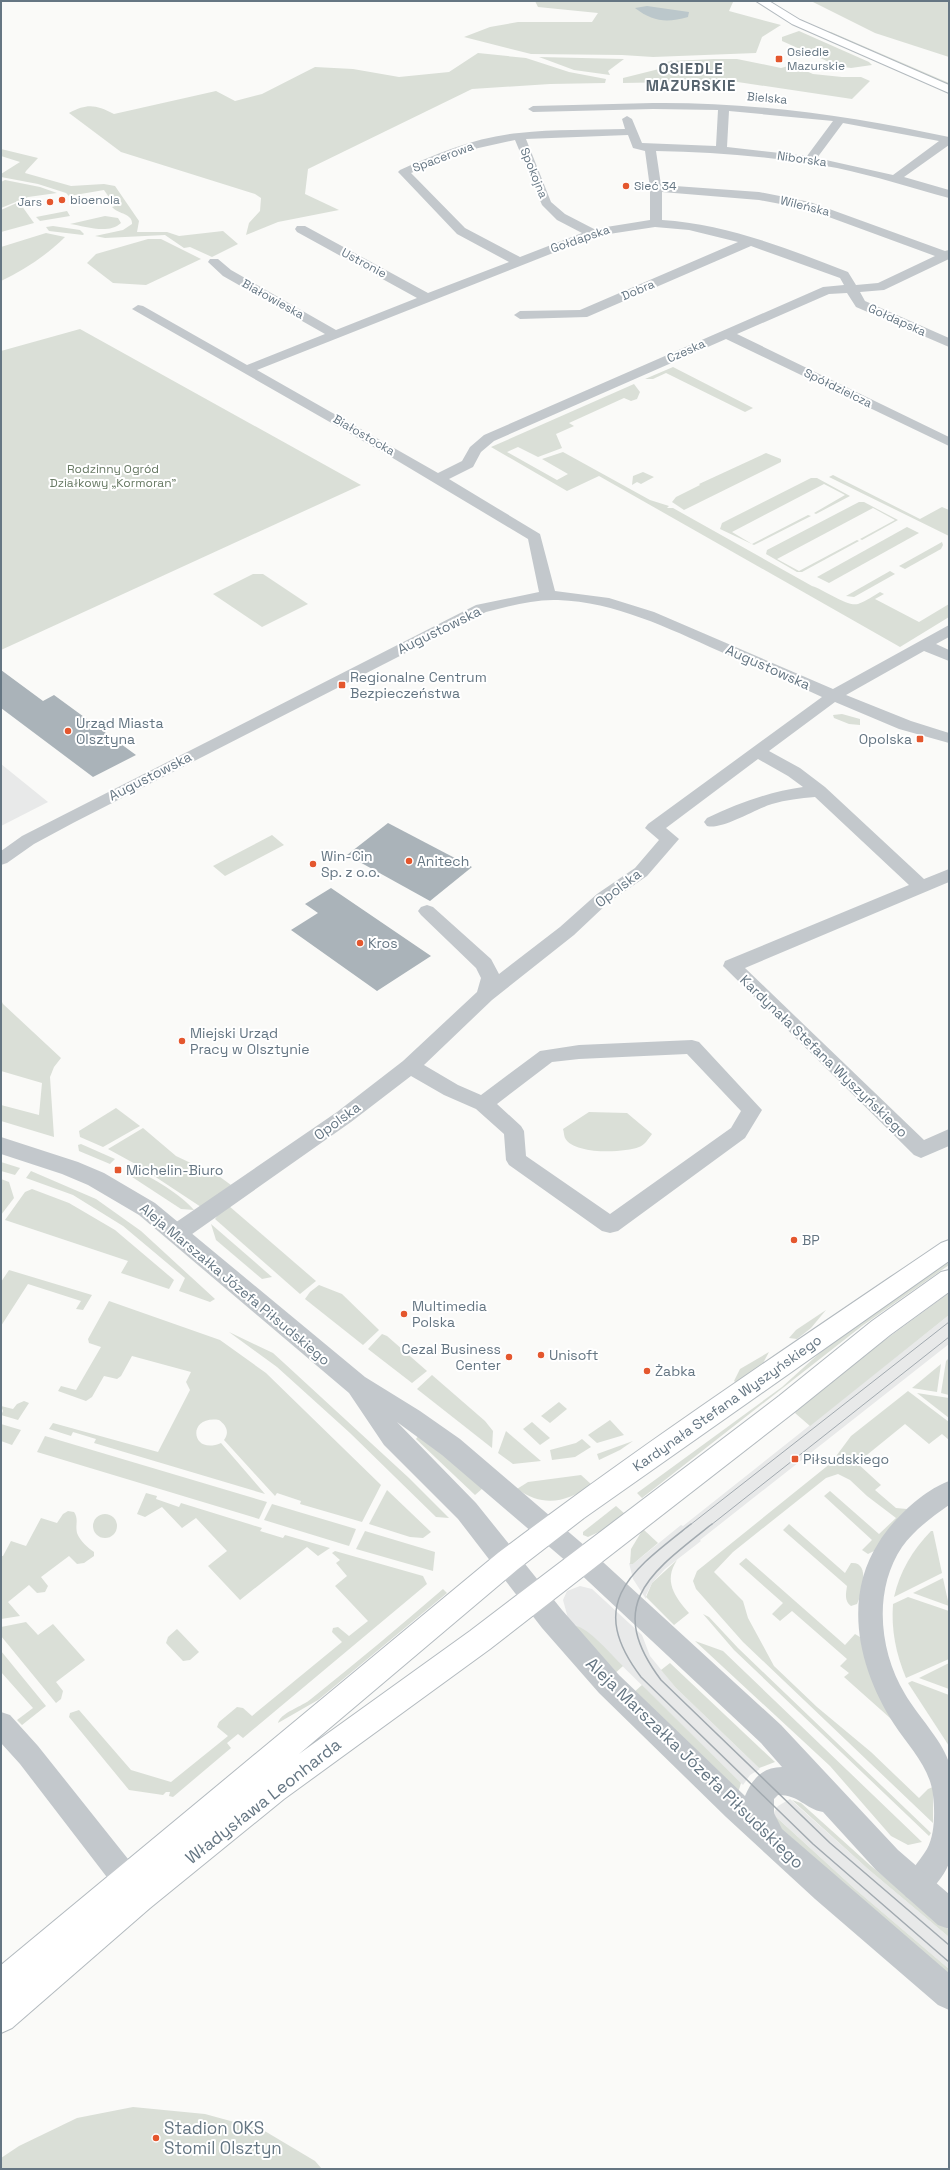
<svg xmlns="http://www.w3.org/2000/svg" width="950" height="2170" font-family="'Space Grotesk',sans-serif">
<rect width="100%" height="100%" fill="#fafaf8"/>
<g fill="#e8e9e9">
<polygon points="1,764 48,802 1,826"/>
<polygon points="949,1315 949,1344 700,1540 701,1541 665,1569 652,1583 646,1595 646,1599 633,1579 629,1563 633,1564 681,1525 683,1526"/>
<polygon points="580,1586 592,1589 642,1635 650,1656 676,1688 760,1769 750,1775 743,1785 591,1635 569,1622 563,1600 567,1591"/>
<polygon points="790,1799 868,1869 949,1937 949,1969 855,1889 773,1814 778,1806"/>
</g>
<g fill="#dadfd7">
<polygon points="535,1 731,1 733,2 729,11 781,25 762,37 756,53 653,57 622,55 531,54 464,37 490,27 518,22 592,22 598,13 538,7"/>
<polygon points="811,1 949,1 949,57 875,33"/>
<polygon points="799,31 869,62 872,65 851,68 838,66 782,41 782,37"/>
<polygon points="825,31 831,32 949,83 949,87"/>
<path d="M478,53L526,58L569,72L606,79L605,83L550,84L472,89L308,169L305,194L339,210L278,222L246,235L249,223L260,211L261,198L255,194L121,152L69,113C88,103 96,105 114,114L216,91L235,101L262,94L315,67L353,69L399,77L449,72Z"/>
<polygon points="539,57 624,59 608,71 610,75 574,70"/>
<polygon points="714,59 737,59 781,68 792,65 813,74 842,77 861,77 870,81 852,99 731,81 623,83 623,78 663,68 659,64 671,61"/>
<path d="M1,149L38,158L26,171L25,173L71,186L104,184L115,186L139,221L137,232H167L179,236L223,231L238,244L212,257L190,247L184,248L165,235L105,238L95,236L123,230L132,224C133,214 119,214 113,208L112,207L115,206L104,190L69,196L66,193L38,184L1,177V174L20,162L1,156Z"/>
<polygon points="5,180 40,187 57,193 28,197 1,208 1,182"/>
<polygon points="19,202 34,223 1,232 1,210"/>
<polygon points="67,211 70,216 40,221 36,217"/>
<path d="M105,216L118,218L121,223C108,235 85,226 70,224Z"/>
<polygon points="53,226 80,230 84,234 83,235 49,231 46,227"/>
<path d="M46,233L65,237C47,255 24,270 1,281V247Z"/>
<polygon points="148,239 161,239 201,259 146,285 113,283 87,263 96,254"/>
<polygon points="80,329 361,485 1,650 1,351"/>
<polygon points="673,367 753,408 745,412 666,373 653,379 645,379"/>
<path d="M634,384L640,392L637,399L631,401L624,398L569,423L574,426L556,434L562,448L538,457L518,447L507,452L557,480L568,474L542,459L563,452L650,500L669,506L667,508H673L812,586C825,590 847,607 858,604C866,601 873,596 880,592L884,594L875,599L919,622L949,604V617L900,647L599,476L567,491L491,447Z"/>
<polygon points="766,453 781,459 781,462 684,510 672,502 676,497 700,485 699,484"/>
<polygon points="643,472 654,477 641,484 637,482 632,485 633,476"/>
<polygon points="833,475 920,519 942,507 949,510 949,536 829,477"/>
<polygon points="811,478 817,478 850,496 816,514 814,513 845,495 824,484 732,532 752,544 808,515 811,516 754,545 720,529 722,523"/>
<polygon points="859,502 864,502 898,520 862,540 860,539 895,520 873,508 777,559 799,571 857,540 859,541 802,572 797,572 766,554 767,550"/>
<polygon points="907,527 919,533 829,583 817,577"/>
<polygon points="942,542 943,545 941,549 905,569 899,566"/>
<polygon points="890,571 895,574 854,597 846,596"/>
<polygon points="253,574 263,574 308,604 262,627 213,594"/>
<polygon points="842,714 860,719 860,725 849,724 834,718 833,715"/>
<polygon points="272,835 284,845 225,876 213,866"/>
<polygon points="1,1000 3,1004 61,1058 54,1067 50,1077 54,1137 1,1121 1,1105 39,1115 42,1083 1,1071"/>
<polygon points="116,1108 140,1126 103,1147 80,1137 79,1131"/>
<path d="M589,1112L627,1113L652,1134C649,1138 644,1146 639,1147C624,1153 574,1155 565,1138C564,1136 564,1132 563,1129Z"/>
<polygon points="143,1128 176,1156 220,1177 231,1185 201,1207 139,1166 108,1149"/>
<polygon points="81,1144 115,1159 110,1164 79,1151 78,1145"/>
<polygon points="1,1162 20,1168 15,1175 1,1171"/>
<polygon points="31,1171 96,1199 141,1231 215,1299 210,1302 179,1291 185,1278 123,1226 73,1195 26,1178"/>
<path d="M133,1171C150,1174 183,1197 194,1210L181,1209L126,1173Z"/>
<polygon points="1,1179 9,1182 14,1198 1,1215"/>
<polygon points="32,1189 69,1203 115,1230 174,1280 169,1289 121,1273 128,1261 5,1220 25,1192"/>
<polygon points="229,1206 316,1281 300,1294 215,1219 220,1212"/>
<polygon points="211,1224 272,1277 262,1279 216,1240"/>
<polygon points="949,1261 949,1265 862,1326 642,1498 637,1493 782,1387 834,1340"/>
<polygon points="9,1270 92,1295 83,1310 76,1309 81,1301 28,1284 1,1326 1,1282"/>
<polygon points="319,1285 342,1294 379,1330 363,1345 305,1299 310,1292"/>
<polygon points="949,1293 949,1315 810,1426 795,1413 799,1407 800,1408 870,1351"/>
<path d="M109,1301L220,1340L266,1373L381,1485L362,1522L300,1504L301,1501L277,1493L275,1496L224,1440C230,1432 226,1425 219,1420C186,1415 191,1456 221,1443L265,1494L94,1443L96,1439L73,1432L71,1436L49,1429L53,1423L158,1452L190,1390L186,1382L191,1372L132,1356L121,1376L117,1379L104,1376L92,1397L86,1401L58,1391L61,1386L76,1390L101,1347L89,1343L88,1339Z"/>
<polygon points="826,1310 811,1328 797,1339 789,1338 796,1330"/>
<polygon points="229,1332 273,1353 284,1363 409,1478 449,1518 436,1517 350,1433 277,1367"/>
<polygon points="382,1334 387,1336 427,1371 412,1383 368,1349"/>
<polygon points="769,1352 762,1365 737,1384 734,1381 740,1369"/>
<polygon points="949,1358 949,1395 941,1393 946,1361"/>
<polygon points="941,1364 937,1392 912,1388"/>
<polygon points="432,1375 485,1421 493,1431 492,1448 417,1389"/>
<polygon points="908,1391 949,1422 949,1440 942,1434 929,1444 905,1424 857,1463 881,1485 875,1490 896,1508 907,1509 889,1529 874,1551 868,1554 862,1550 872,1540 824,1496 830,1491 879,1534 896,1518 867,1496 850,1480 838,1474 826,1478 733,1552 714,1572 743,1601 748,1618 774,1666 817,1707 871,1752 919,1798 928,1789 933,1787 933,1823 743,1642 696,1589 693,1581 697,1571 831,1463 851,1436"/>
<polygon points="917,1393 949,1398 949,1418"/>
<polygon points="24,1401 29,1403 18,1420 1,1415 3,1411 1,1406 13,1409 17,1404"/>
<polygon points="559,1402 567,1409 550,1423 541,1416"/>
<polygon points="610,1420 624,1435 597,1443 588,1435"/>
<polygon points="532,1422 550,1438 540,1445 523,1429"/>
<polygon points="1,1424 21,1430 12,1445 1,1441"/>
<polygon points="506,1431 541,1461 513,1464 498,1453"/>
<polygon points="419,1435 483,1488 475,1495 416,1439"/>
<polygon points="45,1436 267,1502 259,1519 37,1452"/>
<polygon points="582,1439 591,1447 575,1457 552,1460 550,1450 576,1443"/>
<polygon points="633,1441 620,1450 599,1460 597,1454"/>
<path d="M581,1475L592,1485C566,1502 544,1508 517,1489L528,1482Z"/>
<polygon points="387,1490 431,1532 423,1538 410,1537 369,1524"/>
<polygon points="146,1493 157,1496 156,1499 179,1507 181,1503 262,1528 260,1531 283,1538 285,1535 330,1548 318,1556 307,1547 240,1600 208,1566 227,1551 196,1518 182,1528 162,1507 145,1517 137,1514"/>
<polygon points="272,1504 356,1529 349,1546 264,1520"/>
<polygon points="616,1506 625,1514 601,1531 588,1537 583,1535 583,1532"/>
<path d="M68,1511L74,1512C79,1519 75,1525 77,1533C80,1541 88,1548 94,1552V1556L84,1563L77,1564L69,1556L41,1577L48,1586L45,1592L37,1593L29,1585L8,1602L20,1616L1,1619V1556H3L11,1541L26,1546L41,1518L57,1523L63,1514Z"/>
<circle cx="105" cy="1526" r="12"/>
<path d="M789,1524L845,1573L851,1563C871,1561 862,1594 857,1604L851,1606C844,1601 846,1593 847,1586L783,1530Z"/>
<polygon points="643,1529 658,1543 633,1564 630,1564 631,1549"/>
<polygon points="365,1531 435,1552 433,1571 356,1549"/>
<path d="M931,1531H933L942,1573L894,1597C900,1571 912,1551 931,1531Z"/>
<polygon points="335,1551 423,1576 427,1584 243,1738 238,1734 227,1743 231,1748 173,1797 169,1796 170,1792 166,1792 163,1795 129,1790 69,1717 70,1713 79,1710 131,1770 171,1782 228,1736 217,1727 219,1722 237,1707 243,1708 252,1716 342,1642 332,1632 333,1628 338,1627 349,1636 368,1621 335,1586 347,1576 336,1563 340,1560 332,1553"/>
<polygon points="746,1558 845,1645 855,1634 860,1637 899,1726 844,1677 849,1673 840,1666 847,1659 792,1611 780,1621 772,1614 783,1603 739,1564"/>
<path d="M677,1560C663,1581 675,1597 689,1613L674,1625L646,1597L652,1583Z"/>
<polygon points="943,1578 949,1606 913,1593"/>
<path d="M443,1589L447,1593L318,1700L278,1723C280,1713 303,1706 311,1699C356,1663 400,1626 443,1589Z"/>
<path d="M908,1597L949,1611V1659L906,1678C896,1654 891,1630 893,1604Z"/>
<polygon points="703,1614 709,1617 738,1648 931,1833 929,1836 734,1650"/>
<polygon points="26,1622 38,1635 53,1624 85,1660 56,1682 63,1691 61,1699 56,1703 1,1636 1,1627"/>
<path d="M574,1626C587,1625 613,1657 623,1666L612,1676Z"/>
<polygon points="177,1629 199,1652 190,1660 183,1661 166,1643 168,1637"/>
<polygon points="695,1641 723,1651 922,1842 908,1845 891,1836 830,1766"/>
<polygon points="1,1651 46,1706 22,1725 17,1720 33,1708 1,1672"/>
<polygon points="670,1663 775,1762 759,1768 676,1688 661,1670"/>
<polygon points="949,1663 949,1689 919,1678"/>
<polygon points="912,1681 949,1695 949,1746 908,1683"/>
<polygon points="642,1685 741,1783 738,1793 632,1694"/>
<polygon points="792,1800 801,1803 871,1866 949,1930 949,1937 868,1869"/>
<polygon points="775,1816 855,1889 949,1969 949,1976 780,1828"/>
<polygon points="133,2107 205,2114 263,2130 315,2161 322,2169 1,2169 1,2158 19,2146 77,2118"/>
</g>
<path fill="#bbc7cb" d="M647,6L689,12L688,17C667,23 653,22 635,8Z"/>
<g fill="#aab3b9">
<polygon points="1,670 43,701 54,695 136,755 93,777 1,708"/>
<polygon points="388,823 472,867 430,901 347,855"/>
<polygon points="331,888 431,956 377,991 291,930 318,913 305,904"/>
</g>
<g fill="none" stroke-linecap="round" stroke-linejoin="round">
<g stroke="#b3babf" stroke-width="2">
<g id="secondary">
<polygon points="756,1 769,1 800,20 949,85 949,93 792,24"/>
<path d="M949,1240V1261L584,1518L518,1569L299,1754L470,1631L779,1396L872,1321L941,1272L949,1270V1292L890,1335L797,1410L490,1649L284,1799L150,1908L12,2028L1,2033V1965L498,1553C642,1444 792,1344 941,1243Z"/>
</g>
</g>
<g fill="#c3c8cc" fill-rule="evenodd">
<path d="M653,103C754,102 851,116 949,137V145L904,177L949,190V198C912,188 875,176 837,168C777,157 717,152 656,151L661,185L759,192L810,202L945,251L949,250V259L884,290L860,292L865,301L949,338V347L856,307L847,293L829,294L737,334L949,437V446L726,339L494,441L481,452L473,467L449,479L540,534L555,591L609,598L654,612L833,689L949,625V637L936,644L949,650V661L924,651L846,695L911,721L949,733V743L899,729L835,702L769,751L800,768L825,787L924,879L949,869V882L745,968L924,1140L949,1129V1146L921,1158L914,1155L723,966L725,961L909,885L815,797C800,798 786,800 772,804C755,809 722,830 707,826L704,822L707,818C738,803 769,792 803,787L788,776L758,759L666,828L679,839L647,876L609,902L574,935L492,1000L424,1065L458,1085L481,1095L540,1051L579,1045L692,1040L699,1042L762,1110L745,1138L618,1231L610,1233L602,1231L509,1165L506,1160L504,1134L476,1109L444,1095L411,1076L351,1122L185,1239L177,1241L169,1239L166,1233L169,1227L337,1112L403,1061L477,992L481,978L476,968L421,915L418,911L421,907L427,905L433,907L491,959L499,974L560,927L597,894L635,868L659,840L645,828L648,824L822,697C787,681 753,666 719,651C668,628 615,602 558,600C534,599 510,606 486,612L73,823L34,844L7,863L1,865V851L22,836L476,605L539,592L528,539L391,457L132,309L138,305L143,306L247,365L325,334L223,276L208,262L210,259H218L231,270L336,330L417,298L297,232L295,229L297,226H305L428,293L509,262L457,234L400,174L398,172L400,170C438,153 477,137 519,133C554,129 590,130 625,129L622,119L627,116L632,119L642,143L716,146L718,110L653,109L533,112L528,109L533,106ZM729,111L833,121L807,156L727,147ZM843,123L939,141L893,175L817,158ZM628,135L633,148L645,151L650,188V220L594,229L565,214L551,202L526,139ZM515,140L542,205L557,220L582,233L520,257L465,228L411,173L465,151ZM662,192L759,200L807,209L935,256L878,283L856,285L848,272C789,249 726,224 662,220ZM655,227L689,230L738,242L580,310L520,311L514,315L520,319L587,317L751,246L840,278L844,285L823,287L484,435L470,447L462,461L438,473L257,370L596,236ZM687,1054L741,1111L731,1128L610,1214L526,1156L524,1131L521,1126L497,1104L552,1062L579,1059Z"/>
<path d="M949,1481V1505C932,1517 914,1530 902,1547C873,1590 879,1651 905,1694C916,1713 942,1741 948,1760C950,1765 950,1857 949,1863C944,1877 929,1895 916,1901L906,1897L902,1887C908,1873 919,1862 927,1849C935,1834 935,1812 933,1795C930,1767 909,1747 894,1724C859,1670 842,1599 879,1542C893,1519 924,1490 949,1481Z"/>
<polygon points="1,1712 10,1715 38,1746 136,1869 140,1879 136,1889 126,1893 116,1889 20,1764 1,1743"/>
</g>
<path fill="#c3c8cc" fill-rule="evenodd" d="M1,1137L78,1162L104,1173L155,1203L365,1377L420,1411L460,1439L592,1552L781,1725L898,1850L949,1894V1929L938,1925L876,1870L823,1812C805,1809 800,1795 778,1795L774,1799V1813L782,1829L949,1973V2010L938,2005L815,1899L726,1817L599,1693L542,1628L458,1519L384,1445L349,1393L139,1215L88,1185L62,1174L1,1154ZM397,1422L442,1455L574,1568L761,1743L782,1767C763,1767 752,1779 745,1796L619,1675L562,1610L476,1503Z"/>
<use href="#secondary" fill="#fff" fill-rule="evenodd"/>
<g stroke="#a2aab0" stroke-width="1">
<polyline points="690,1525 949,1322"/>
<polyline points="711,1525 949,1337"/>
</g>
<g stroke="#a2aab0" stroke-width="1.5">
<path d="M691,1524C633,1570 584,1602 641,1677L813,1844L949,1962"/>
<path d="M712,1524C652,1572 603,1603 661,1680L830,1843L949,1945"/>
</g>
</g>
<g fill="#e4572e" stroke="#fff" stroke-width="1.5">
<rect x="775" y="55" width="8" height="8" rx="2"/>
<circle cx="626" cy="186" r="4"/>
<circle cx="62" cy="200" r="4"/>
<circle cx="50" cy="202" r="4"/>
<rect x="338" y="681" width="8" height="8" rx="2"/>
<circle cx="68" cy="731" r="4"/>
<rect x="916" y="735" width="8" height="8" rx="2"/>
<circle cx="409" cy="861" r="4"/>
<circle cx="313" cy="864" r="4"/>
<circle cx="360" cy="943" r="4"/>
<circle cx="182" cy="1041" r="4"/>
<rect x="114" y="1166" width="8" height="8" rx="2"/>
<circle cx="794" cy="1240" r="4"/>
<circle cx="404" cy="1314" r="4"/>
<circle cx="541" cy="1355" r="4"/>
<circle cx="509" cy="1357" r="4"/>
<circle cx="647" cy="1371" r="4"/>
<rect x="791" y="1455" width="8" height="8" rx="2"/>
<circle cx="156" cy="2138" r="4"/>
</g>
<g text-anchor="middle" stroke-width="4" stroke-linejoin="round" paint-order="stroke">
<g font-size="12" fill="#657683" stroke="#fff" text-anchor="start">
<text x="787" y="56">Osiedle<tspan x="787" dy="14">Mazurskie</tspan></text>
<text x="634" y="190">Sieć 34</text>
<text x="70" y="204">bioenola</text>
<text x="42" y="206" text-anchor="end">Jars</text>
</g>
<g font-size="12" fill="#657683" stroke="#fff">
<text transform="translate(767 98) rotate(5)" y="4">Bielska</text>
<text transform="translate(443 157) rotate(-21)" y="4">Spacerowa</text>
<text transform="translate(802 159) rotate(8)" y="4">Niborska</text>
<text transform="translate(534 173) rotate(68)" y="4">Spokojna</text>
<text transform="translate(805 206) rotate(14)" y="4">Wileńska</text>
<text transform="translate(580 239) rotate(-19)" y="4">Gołdapska</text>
<text transform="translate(364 263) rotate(28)" y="4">Ustronie</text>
<text transform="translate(638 290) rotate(-23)" y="4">Dobra</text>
<text transform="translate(273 299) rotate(29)" y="4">Białowieska</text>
<text transform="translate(897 320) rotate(24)" y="4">Gołdapska</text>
<text transform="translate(686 351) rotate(-24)" y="4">Czeska</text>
<text transform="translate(838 388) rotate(26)" y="4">Spółdzielcza</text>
<text transform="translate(364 435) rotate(30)" y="4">Białostocka</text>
</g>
<g font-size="12" fill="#687a64" stroke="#fff">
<text x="113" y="473">Rodzinny Ogród<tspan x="113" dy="14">Działkowy „Kormoran”</tspan></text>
</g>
<g font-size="14" fill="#657683" stroke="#fff">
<text transform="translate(439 630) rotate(-26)" y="5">Augustowska</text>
<text transform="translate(768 667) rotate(24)" y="5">Augustowska</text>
<text transform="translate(150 776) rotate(-27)" y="5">Augustowska</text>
<text transform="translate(618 888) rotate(-37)" y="5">Opolska</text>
<text transform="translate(824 1056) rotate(44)" y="5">Kardynała Stefana Wyszyńskiego</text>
<text transform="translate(337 1121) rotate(-36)" y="5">Opolska</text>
<text transform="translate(235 1284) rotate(40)" y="5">Aleja Marszałka Józefa Piłsudskiego</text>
<text transform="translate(727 1403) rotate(-35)" y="5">Kardynała Stefana Wyszyńskiego</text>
</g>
<g font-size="14" fill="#657683" stroke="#fff" text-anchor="start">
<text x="350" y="682">Regionalne Centrum<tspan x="350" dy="16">Bezpieczeństwa</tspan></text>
<text x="76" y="728">Urząd Miasta<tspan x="76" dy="16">Olsztyna</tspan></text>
<text x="912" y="744" text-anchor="end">Opolska</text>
<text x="321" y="861">Win-Cin<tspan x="321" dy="16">Sp. z o.o.</tspan></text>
<text x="417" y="866">Anitech</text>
<text x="368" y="948">Kros</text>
<text x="190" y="1038">Miejski Urząd<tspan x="190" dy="16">Pracy w Olsztynie</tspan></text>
<text x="126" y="1175">Michelin-Biuro</text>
<text x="802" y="1245">BP</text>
<text x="412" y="1311">Multimedia<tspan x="412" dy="16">Polska</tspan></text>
<text x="501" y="1354" text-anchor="end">Cezal Business<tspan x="501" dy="16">Center</tspan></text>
<text x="549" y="1360">Unisoft</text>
<text x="655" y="1376">Żabka</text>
<text x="803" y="1464">Piłsudskiego</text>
</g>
<g font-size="15" font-weight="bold" letter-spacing="1" fill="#57646e" stroke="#fff">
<text x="691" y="74">OSIEDLE<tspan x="691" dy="17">MAZURSKIE</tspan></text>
</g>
<g font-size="17" fill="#657683" stroke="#fff">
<text transform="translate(695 1763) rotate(44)" y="6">Aleja Marszałka Józefa Piłsudskiego</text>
<text transform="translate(263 1801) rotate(-38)" y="6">Władysława Leonharda</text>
</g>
<g font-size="17" fill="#657683" stroke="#fff" text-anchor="start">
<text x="164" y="2134">Stadion OKS<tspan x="164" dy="20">Stomil Olsztyn</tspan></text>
</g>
</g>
<rect width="950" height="2170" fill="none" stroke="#657683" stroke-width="4"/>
</svg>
